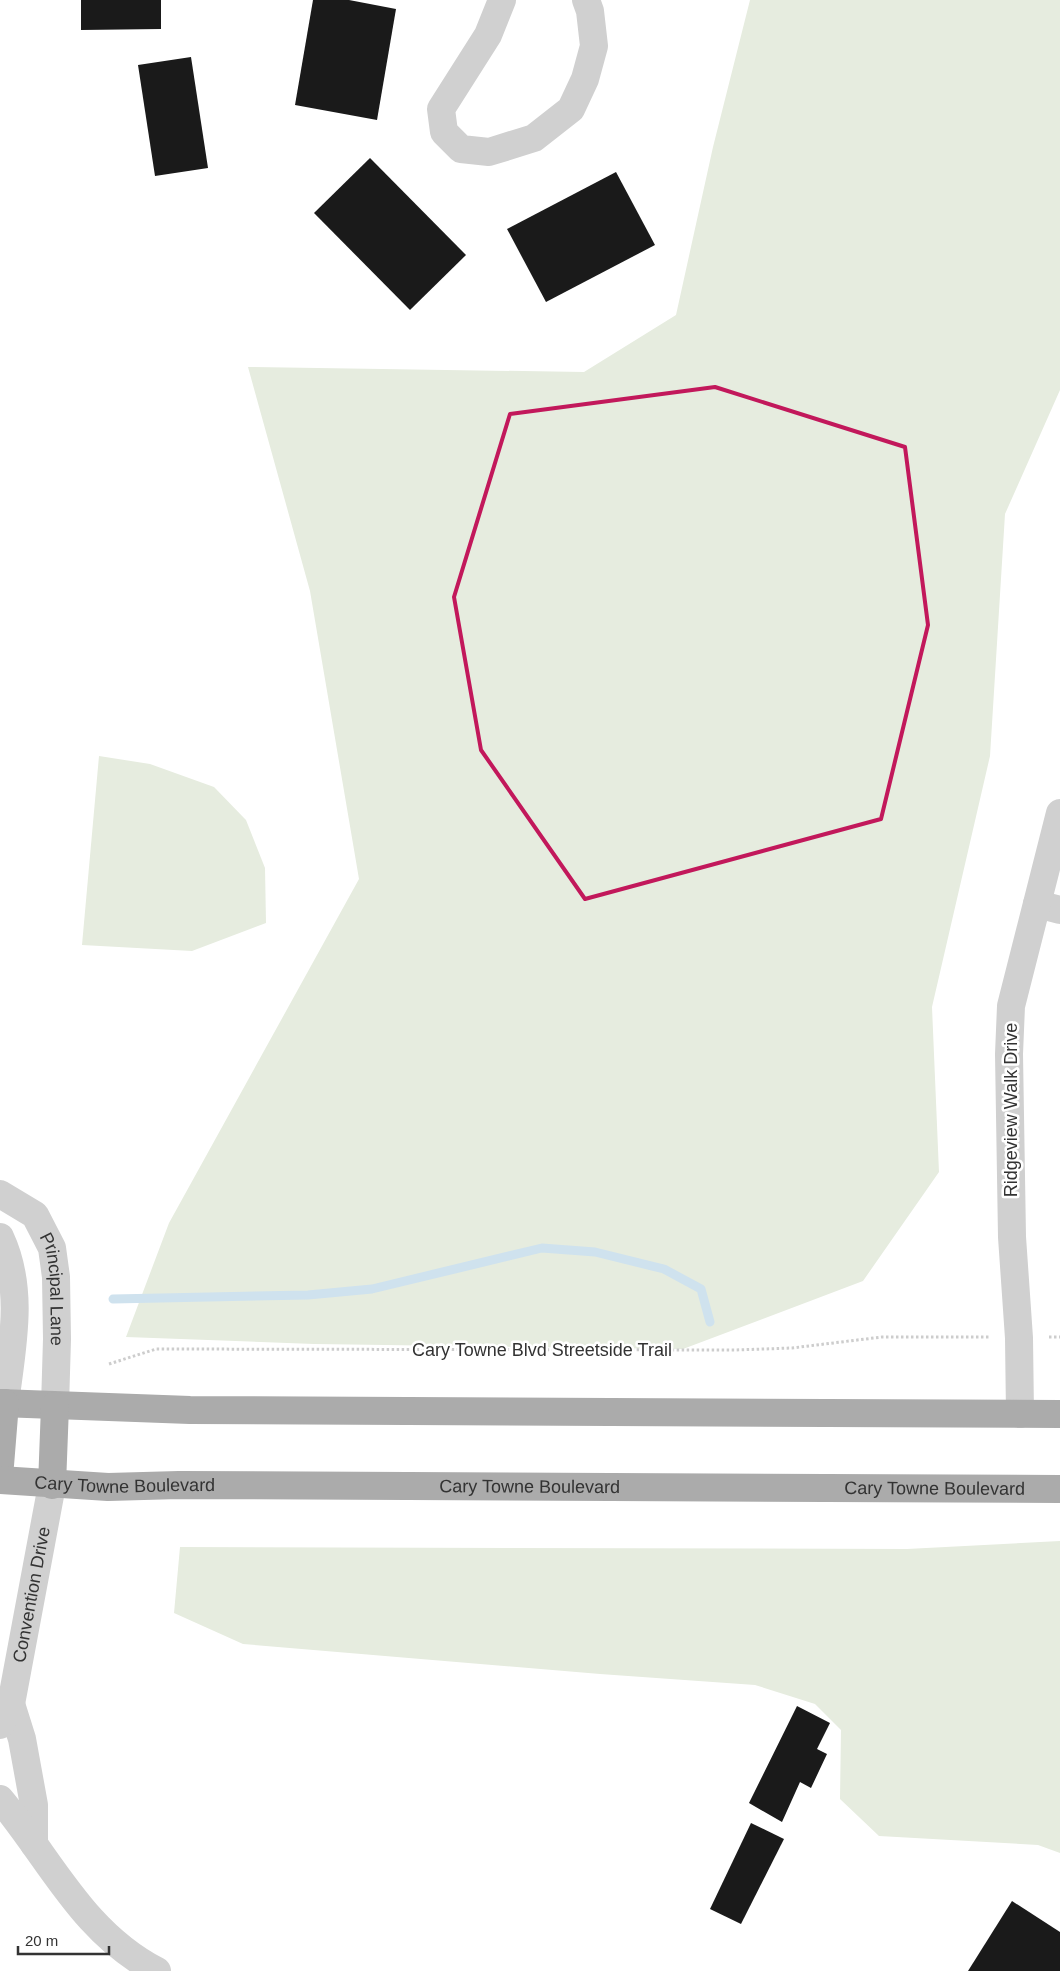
<svg xmlns="http://www.w3.org/2000/svg" width="1060" height="1971" font-family="Helvetica,sans-serif">
<rect width="100%" height="100%" fill="#fff"/>
<g fill="#e6ecdf">
<polygon points="750,0 1060,0 1060,390 1005,514 990,756 932,1007 939,1172 863,1281 683,1349 314,1344 126,1337 169,1223 359,879 310,591 248,367 584,372 676,315 713,147"/>
<polygon points="99,756 150,764 214,787 246,820 265,868 266,923 192,951 82,945"/>
<polygon points="1060,1541 1060,1853 1038,1845 879,1836 840,1799 841,1730 815,1704 755,1685 600,1674 243,1644 174,1613 180,1547 907,1549"/>
</g>
<g fill="none" stroke-linecap="round" stroke-linejoin="round">
<polyline stroke="#cfe2ee" stroke-width="9" points="113,1299 308,1295 372,1289 542,1248 595,1252 664,1269 701,1289 710,1322"/>
</g>
<g fill="#1a1a1a">
<polygon points="81,0 161,0 161,29 81,30"/>
<polygon points="313,0 349,0 396,9 377,120 295,105"/>
<polygon points="191,57 208,168 155,176 138,65"/>
<polygon points="370,158 466,255 410,310 314,213"/>
<polygon points="616,172 655,245 546,302 507,229"/>
<polygon points="797,1706 830,1723 817,1749 827,1754 811,1788 800,1782 782,1822 749,1803"/>
<polygon points="751,1823 784,1839 741,1924 710,1909"/>
<polygon points="1012,1901 1060,1932 1060,1971 968,1971"/>
</g>
<g fill="none" stroke-linecap="round" stroke-linejoin="round">
<g stroke="#cdcdcd" stroke-width="3" stroke-dasharray="2.5 2.5" stroke-linecap="butt">
<polyline points="1049,1337 1060,1337"/>
<polyline points="109,1364 156,1349 735,1350 792,1348 882,1337 990,1337"/>
</g>
<g stroke="#d0d0d0" stroke-width="28">
<polyline points="502,0 488,35 441,109 444,132 461,149 489,152 534,138 571,109 585,79 594,46 590,11 586,0"/>
<polyline points="1037,904 1060,910"/>
<path id="s1" d="M0,1194L35,1215L52,1248L56,1277L57,1339L55,1406"/>
<path d="M0,1237C25,1290 12,1347 5,1403"/>
<polyline points="1020,1414 1019,1338 1012,1237 1009,1054 1011,1006 1060,813"/>
<polyline points="11,1704 22,1739 34,1805 34,1844"/>
<path id="s2" d="M0,1725L11,1704L52,1485"/>
<path d="M0,1799C51,1860 82,1932 157,1971"/>
</g>
<g stroke="#ababab" stroke-width="28">
<polyline points="0,1403 190,1410 1060,1414"/>
<polyline points="0,1465 5,1403"/>
<path id="s3" d="M0,1480L108,1487L179,1485L1060,1489"/>
<polyline points="52,1485 55,1406"/>
</g>
</g>
<path fill="none" stroke="#c2185b" stroke-width="4" stroke-linejoin="round" d="M715,387L905,447L928,625L881,819L585,899L481,750L454,597L510,414Z"/>
<g text-anchor="middle" stroke-width="5" stroke-linejoin="round" paint-order="stroke">
<g font-size="18" fill="#333" stroke="#fff">
<text transform="translate(1011 1110) rotate(-90)" y="6">Ridgeview Walk Drive</text>
<text dy="6" stroke="none"><textPath href="#s1" startOffset="119">Principal Lane</textPath></text>
<text x="542" y="1356">Cary Towne Blvd Streetside Trail</text>
<text dy="6" stroke="none"><textPath href="#s3" startOffset="125">Cary Towne Boulevard</textPath></text>
<text dy="6" stroke="none"><textPath href="#s3" startOffset="530">Cary Towne Boulevard</textPath></text>
<text dy="6" stroke="none"><textPath href="#s3" startOffset="935">Cary Towne Boulevard</textPath></text>
<text dy="6" stroke="none"><textPath href="#s2" startOffset="135">Convention Drive</textPath></text>
</g>
</g>
<path d="M18 1946v8h91v-8" fill="none" stroke="#333333" stroke-width="2.5"/>
<text x="25" y="1946" font-size="15" fill="#333333" stroke="#ffffff" stroke-width="4" paint-order="stroke">20 m</text>
</svg>
